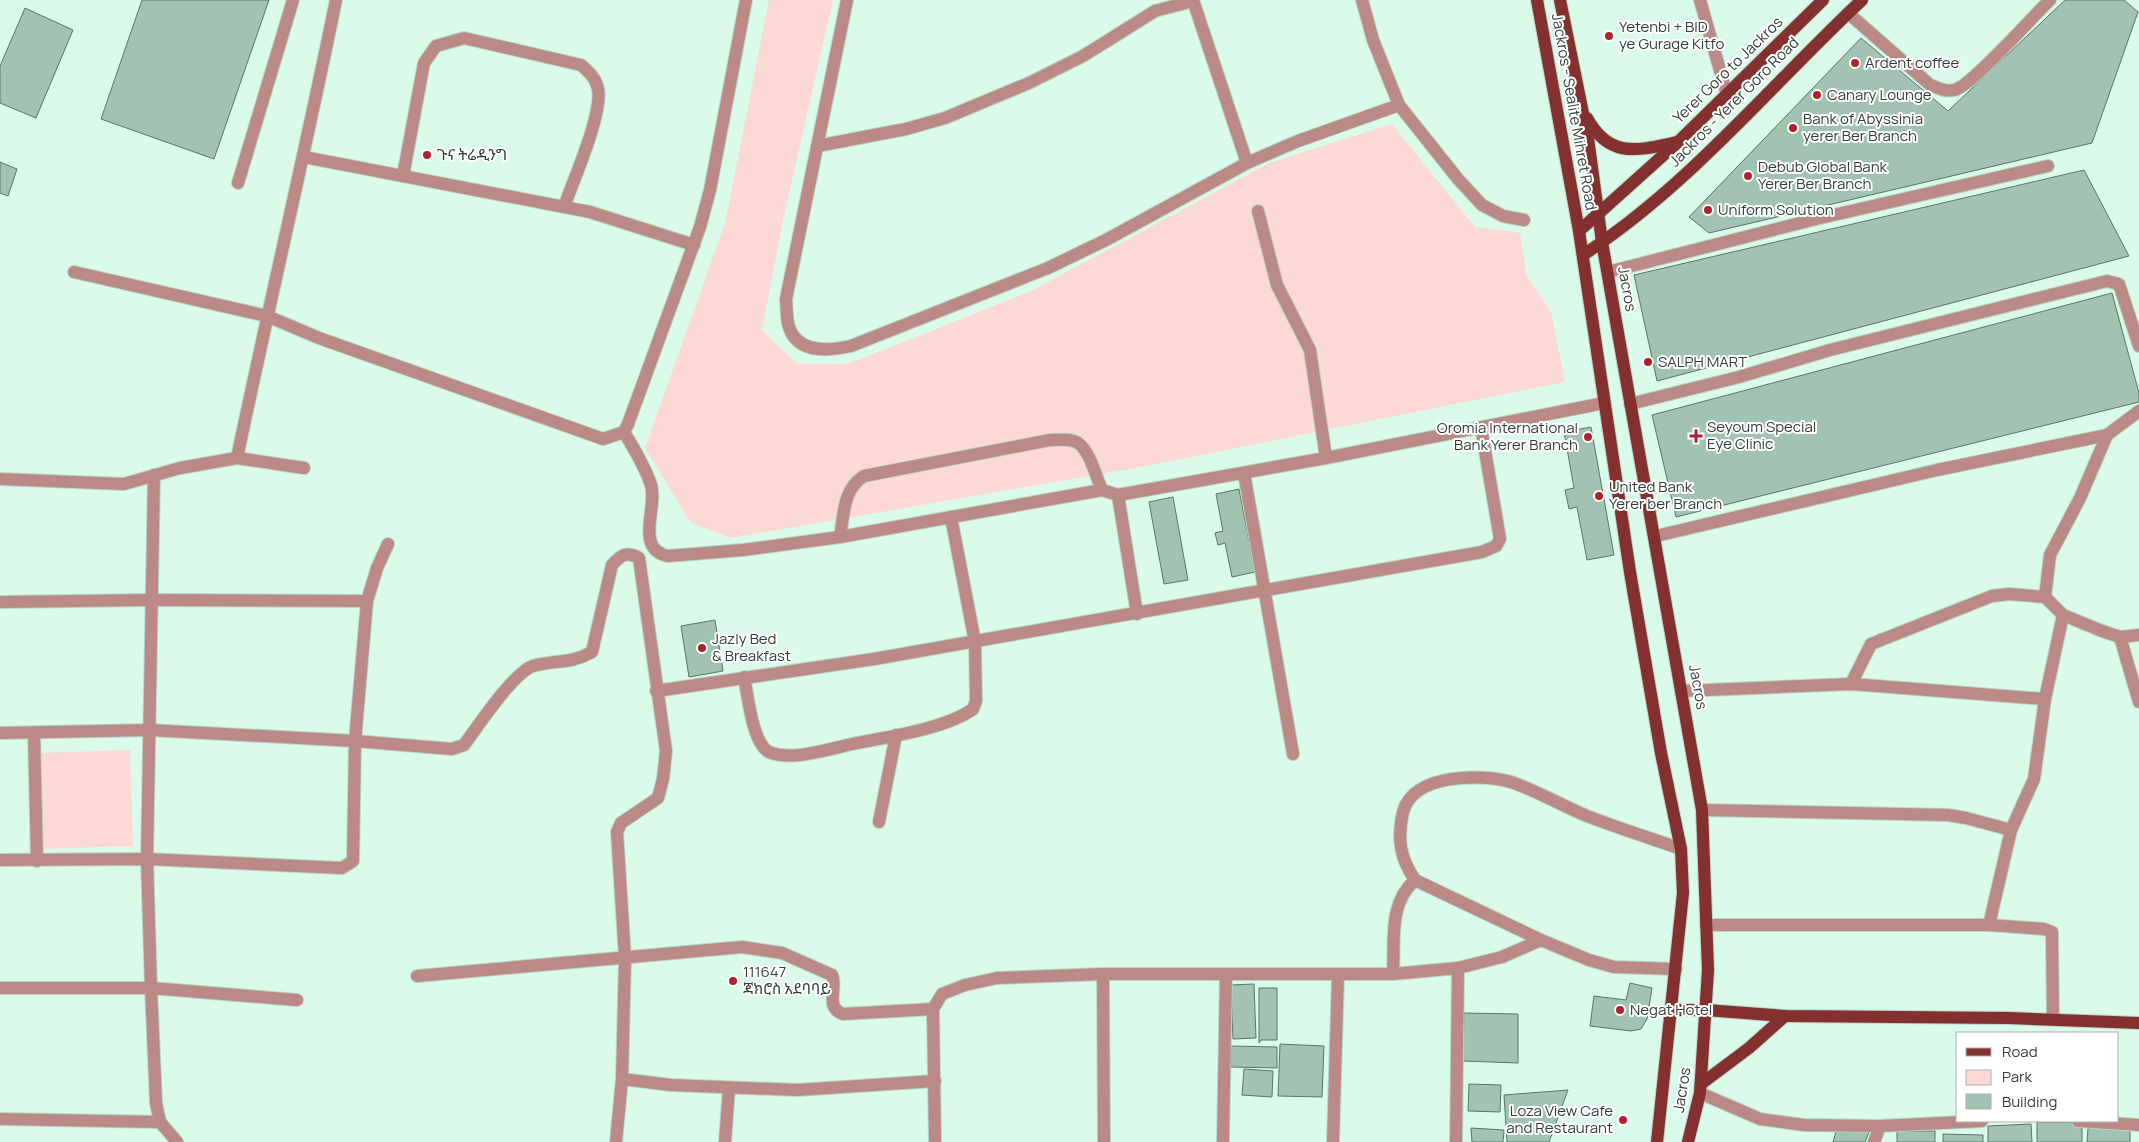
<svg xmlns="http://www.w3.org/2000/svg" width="2139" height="1142" font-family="Manrope,'Noto Sans Ethiopic',sans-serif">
<rect width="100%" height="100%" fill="#dafbea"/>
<g fill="#fcd9d5">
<polygon points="769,0 833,0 784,216 762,330 797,364 847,364 927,333 1033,290 1269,163 1392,124 1475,227 1520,233 1527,276 1551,312 1565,382 1147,466 731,538 691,523 645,448 725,223"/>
<polygon points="130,750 133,846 38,849 35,753"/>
</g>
<g fill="#a2c2b2" stroke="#597768">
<polygon points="142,0 269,0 214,159 101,119"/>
<polygon points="2065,0 2124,0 2138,12 2092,143 1709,233 1689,217 1861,38 1948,111"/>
<polygon points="25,8 73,30 36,118 0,103 0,66"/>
<polygon points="0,162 17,169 8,196 0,193"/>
<polygon points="2084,170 2129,256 1657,381 1634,275"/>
<polygon points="2112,293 2139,393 2139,402 1676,517 1652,415"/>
<polygon points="1591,427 1614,555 1587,560 1577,507 1569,509 1565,490 1574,488 1564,432"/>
<polygon points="1239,489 1255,572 1232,577 1225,543 1218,545 1215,533 1223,531 1216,494"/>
<polygon points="1173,497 1188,580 1164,584 1149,502"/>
<polygon points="715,620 723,671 689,677 681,626"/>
<polygon points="1630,983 1652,988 1647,1019 1641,1029 1631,1031 1590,1026 1594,996 1626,1000"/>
<polygon points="1254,984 1256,1038 1233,1039 1231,985"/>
<polygon points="1259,988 1277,988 1277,1040 1261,1040 1259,1043"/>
<polygon points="1464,1013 1518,1014 1518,1063 1463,1061"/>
<polygon points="1280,1044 1324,1046 1322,1097 1278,1096"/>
<polygon points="1231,1046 1277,1047 1277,1068 1231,1067"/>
<polygon points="1244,1069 1273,1071 1272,1097 1242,1095"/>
<polygon points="1469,1084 1501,1085 1500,1112 1468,1111"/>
<polygon points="1568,1090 1549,1142 1507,1142 1504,1095"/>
<rect x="2037" y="1122" width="45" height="20"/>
<polygon points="2031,1124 2032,1142 1988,1142 1988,1126"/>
<polygon points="1471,1128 1504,1130 1503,1142 1472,1142"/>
<polygon points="1837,1128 1869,1132 1865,1142 1833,1142"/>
<polygon points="2088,1128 2130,1129 2130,1142 2087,1142"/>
<rect x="1897" y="1131" width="38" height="11"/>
<polygon points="1943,1134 1983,1135 1983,1142 1943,1142"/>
</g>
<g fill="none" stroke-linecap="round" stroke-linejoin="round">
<g stroke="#b8d5c6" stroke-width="14">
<g id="minor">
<path d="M847,0L786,299C787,308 786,319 789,327C798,354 829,351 851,346L1048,268L1106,240L1247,163L1298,141L1399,105"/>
<polyline points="1193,0 1247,163"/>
<polyline points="1362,0 1373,40 1399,105 1458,179 1482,205 1503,216 1524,220"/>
<polyline points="1700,0 1727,95"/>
<path d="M1848,13L1929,84C1937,88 1945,92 1954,90C1971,87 2033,16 2050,0"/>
<polyline points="817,146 906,129 945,118 1029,83 1083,56 1155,11 1193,1"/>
<polyline points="304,157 590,212 694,245"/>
<path d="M403,176L424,63L436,46L464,38L581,65C589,72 596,78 598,89C603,114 573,181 564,207"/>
<polyline points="238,183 293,0"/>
<polyline points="1258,211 1277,285 1310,350 1326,458"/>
<polyline points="74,272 267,316 319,338 603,439 624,432 628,424 700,227 710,190 746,0"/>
<polyline points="1608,272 1816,219 2048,166"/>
<polyline points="1630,404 1739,377 1830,350 2107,281 2119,284 2139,346"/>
<path d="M624,432C634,449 645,466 651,485C658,507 634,549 668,556L743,550L840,537L1102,490L1118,495L1326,458L1604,403"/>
<path d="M237,458C269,305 305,153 336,0"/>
<polyline points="1244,473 1293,754"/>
<polyline points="154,475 147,859 151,988 156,1103 160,1122 177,1142"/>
<polyline points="0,479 124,484 180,468 237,458 304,468"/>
<polyline points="1118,495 1137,614"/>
<polyline points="1656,536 1937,470 2107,435 2139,411"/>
<path d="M840,537C844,514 843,489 864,476L1050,440C1058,440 1070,438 1078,443C1090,451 1096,477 1102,490"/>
<polyline points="2045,597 2050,555 2080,498 2107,435"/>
<polyline points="0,602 150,600 367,601"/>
<polyline points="2120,637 2139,702"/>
<path d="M744,677C748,695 752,743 769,752C778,756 790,756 800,755C817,753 835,748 852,744C887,737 945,729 973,709L976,701L975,642L951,517"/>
<polyline points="1851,684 1871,644 1992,596 2009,594 2045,597 2063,615 2102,631 2120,637 2139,635"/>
<polyline points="656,691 874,659 1482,552 1496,546 1500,539 1481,427"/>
<polyline points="1682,691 1851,684 2045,699"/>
<path d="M0,733L149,730L355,741L452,749L464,745C478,726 513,673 533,666C554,660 571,664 592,652L612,565C621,555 626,551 639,558L666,751L663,779L658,798L621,823L617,832L625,958L622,1079L616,1142"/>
<polyline points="34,733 37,861"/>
<polyline points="1702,810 1948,815 1966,818 2011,830"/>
<polyline points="879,822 896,735"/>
<polyline points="0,860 147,859 342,868 353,861 355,741 367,601 377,568 388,544"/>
<polyline points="1706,925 1989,925 2044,929 2052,932 2053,1019"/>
<polyline points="1989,925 2011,830 2034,779 2045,699 2063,615"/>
<path d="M1676,969L1614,967L1589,960L1541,940L1415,880C1400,858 1397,839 1403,812C1413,773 1483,773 1514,783C1539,792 1563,806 1587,816C1618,828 1650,838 1681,849"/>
<polyline points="1103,974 1104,1142"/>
<path d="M1393,974C1395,940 1388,904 1415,880"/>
<path d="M417,976L742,947L782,953L832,975C838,989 824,1007 843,1014L933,1009"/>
<polyline points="0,988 151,988 297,1000"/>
<polyline points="622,1079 671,1085 797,1090 935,1081"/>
<polyline points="1700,1093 1760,1119 1804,1125 1880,1126 1982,1121"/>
<polyline points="0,1119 160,1122"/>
<polyline points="2078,1121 2139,1125"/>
<polyline points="725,1142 729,1088"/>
<polyline points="935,1142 933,1009 942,994 965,985 997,978 1103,974 1393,974 1458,968 1502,957 1541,940"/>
<polyline points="1223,1142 1226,974"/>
<polyline points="1333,1142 1338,975"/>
<polyline points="1456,1142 1458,968"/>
<polyline points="1874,1142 1880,1126"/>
</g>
</g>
<g stroke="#b8d5c6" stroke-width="14">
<g id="major">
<polyline points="1537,0 1579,231 1630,572 1661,753 1681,849 1683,893 1657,1142"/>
<polyline points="1560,0 1588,138 1602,242 1702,810 1708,970 1700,1093 1688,1142"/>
<path d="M1587,118C1610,160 1639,150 1678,142"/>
<polyline points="1579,231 1678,142 1823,0"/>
<path d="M1583,255C1689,186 1770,86 1862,0"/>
<polyline points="1671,1010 1706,1010 1785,1016 2009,1018 2139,1023"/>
<polyline points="1701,1084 1749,1048 1785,1016"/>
</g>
</g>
<use href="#minor" stroke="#bb8986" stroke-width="12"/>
<use href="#major" stroke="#83302f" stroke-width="12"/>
</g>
<g fill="#b2202a" stroke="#fff" stroke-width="2">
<circle cx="1609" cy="36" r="5"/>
<circle cx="1855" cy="63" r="5"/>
<circle cx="1817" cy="95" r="5"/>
<circle cx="1793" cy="128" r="5"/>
<circle cx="427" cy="155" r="5"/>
<circle cx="1748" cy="176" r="5"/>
<circle cx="1708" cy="210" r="5"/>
<circle cx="1648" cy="362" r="5"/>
<path d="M1693.5 428.5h5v5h5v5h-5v5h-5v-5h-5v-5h5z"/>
<circle cx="1588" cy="437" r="5"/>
<circle cx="1599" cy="496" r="5"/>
<circle cx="702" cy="648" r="5"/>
<circle cx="733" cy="981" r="5"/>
<circle cx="1620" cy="1010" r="5"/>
<circle cx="1623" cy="1120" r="5"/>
</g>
<g text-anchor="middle" stroke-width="4" stroke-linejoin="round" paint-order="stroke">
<g font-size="15" fill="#323f38" stroke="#fff" text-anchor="start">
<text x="1619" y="32">Yetenbi + BID<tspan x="1619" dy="17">ye Gurage Kitfo</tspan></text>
<text x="1865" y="68">Ardent coffee</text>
<text x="1827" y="100">Canary Lounge</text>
<text x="1803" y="124">Bank of Abyssinia<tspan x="1803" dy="17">yerer Ber Branch</tspan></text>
<text x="437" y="160">ጉና ትሬዲንግ</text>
<text x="1758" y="172">Debub Global Bank<tspan x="1758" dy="17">Yerer Ber Branch</tspan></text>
<text x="1718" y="215">Uniform Solution</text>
<text x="1658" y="367">SALPH MART</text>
<text x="1707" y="432">Seyoum Special<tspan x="1707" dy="17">Eye Clinic</tspan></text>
<text x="1578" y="433" text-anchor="end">Oromia International<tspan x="1578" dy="17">Bank Yerer Branch</tspan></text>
<text x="1609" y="492">United Bank<tspan x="1609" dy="17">Yerer ber Branch</tspan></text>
<text x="712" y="644">Jazly Bed<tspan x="712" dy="17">&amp; Breakfast</tspan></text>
<text x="743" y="977">111647<tspan x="743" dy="17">ጃክሮስ አደባባይ</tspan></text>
<text x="1630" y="1015">Negat Hotel</text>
<text x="1613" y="1116" text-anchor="end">Loza View Cafe<tspan x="1613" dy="17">and Restaurant</tspan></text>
</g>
<g font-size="15" fill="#323f38" stroke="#fff">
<text transform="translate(1728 70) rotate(-44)" y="5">Yerer Goro to Jackros</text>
<text transform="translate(1734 102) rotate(-45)" y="5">Jackros - Yerer Goro Road</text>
<text transform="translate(1574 112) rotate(80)" y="5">Jackros - Sealite Mihret Road</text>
<text transform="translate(1627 289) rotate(80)" y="5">Jacros</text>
<text transform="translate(1698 687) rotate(80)" y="5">Jacros</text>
<text transform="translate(1682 1090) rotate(-81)" y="5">Jacros</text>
</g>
</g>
<rect x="1956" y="1032" width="162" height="90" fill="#ffffff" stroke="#adb2af"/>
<rect x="1966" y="1048" width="25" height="8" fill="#83302f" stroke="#adb2af"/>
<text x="2002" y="1057" font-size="15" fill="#323f38">Road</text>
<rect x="1966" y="1070" width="25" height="15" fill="#fcd9d5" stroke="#adb2af"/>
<text x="2002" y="1082" font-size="15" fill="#323f38">Park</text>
<rect x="1966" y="1094" width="25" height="15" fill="#a2c2b2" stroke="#adb2af"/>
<text x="2002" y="1107" font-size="15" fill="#323f38">Building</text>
</svg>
